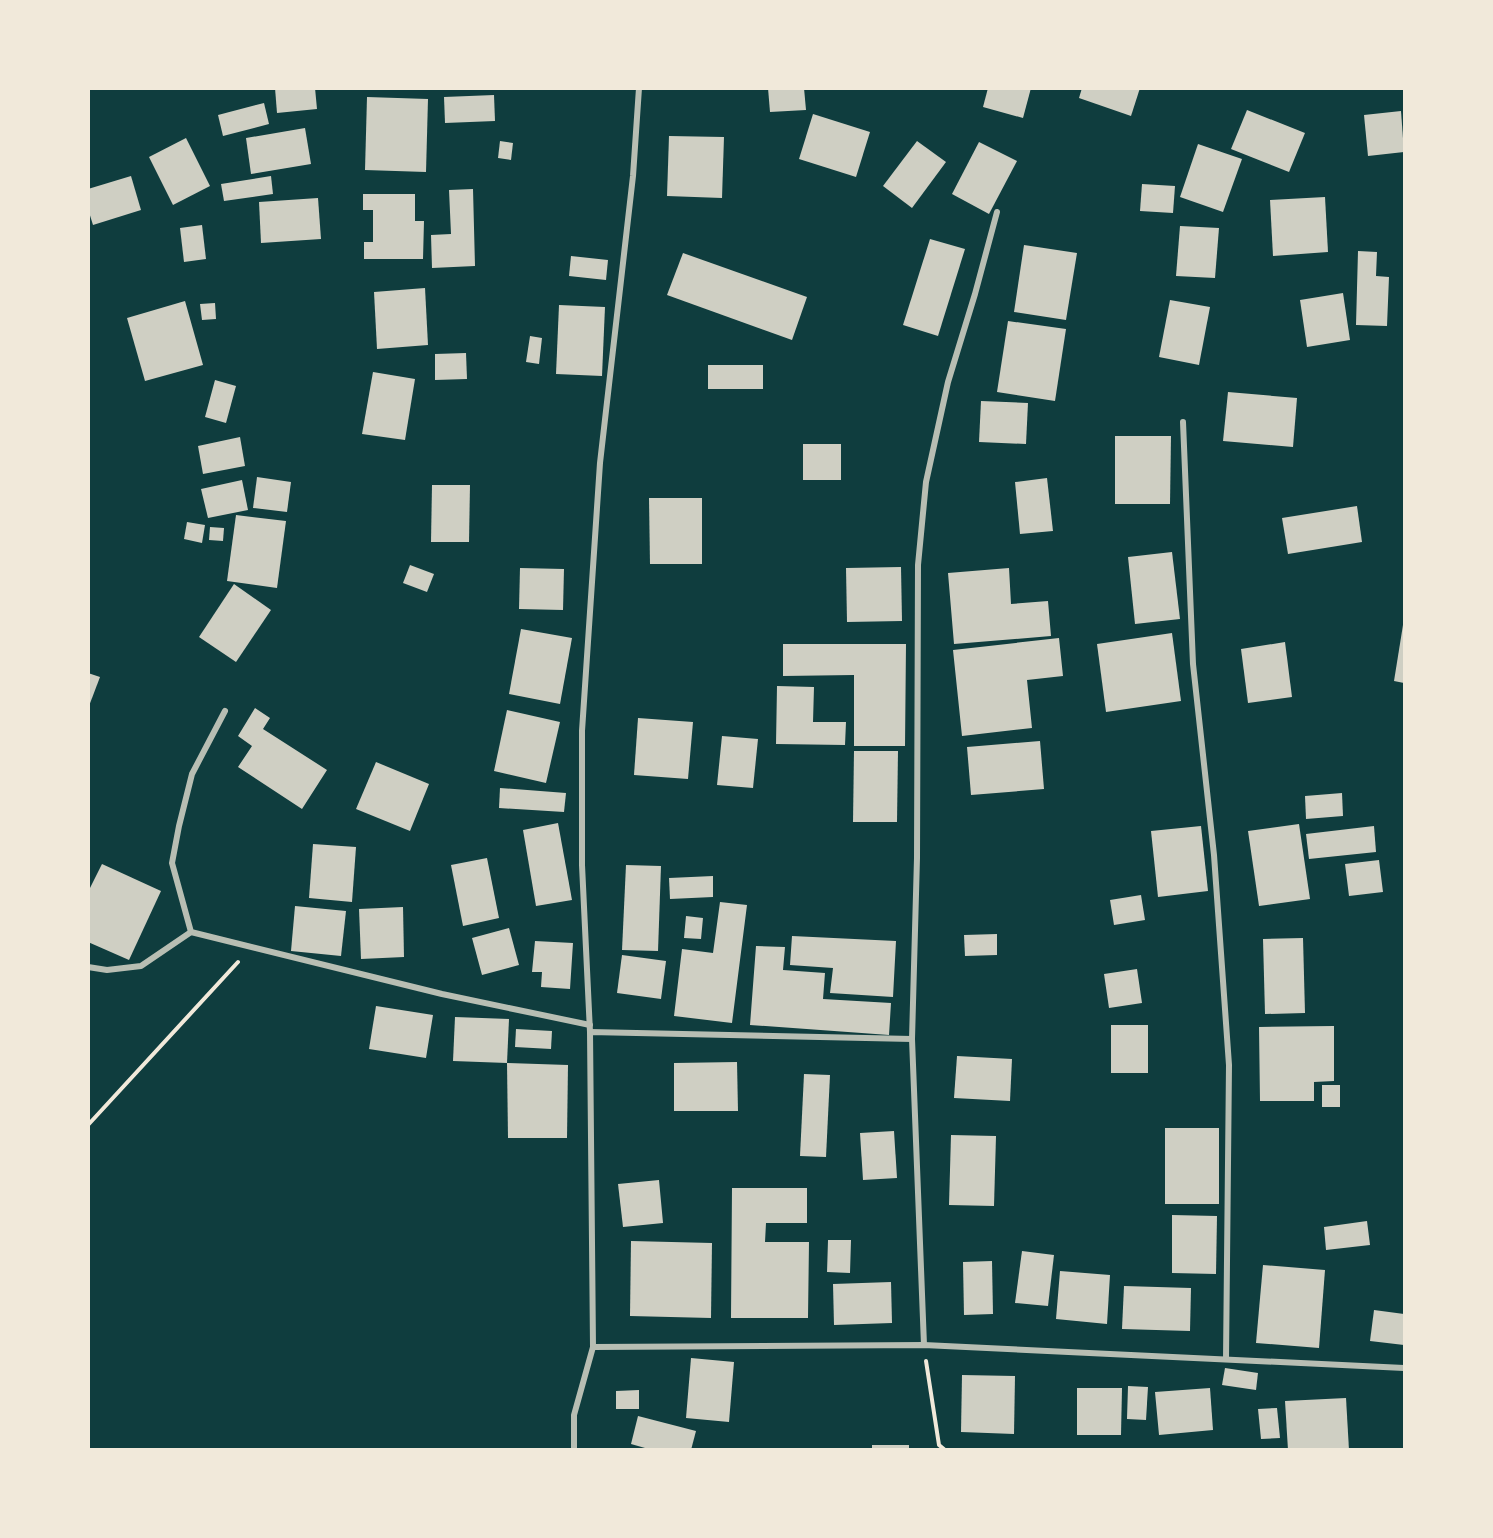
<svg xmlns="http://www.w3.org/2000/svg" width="1493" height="1538" font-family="'Alegreya Sans',sans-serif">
<rect width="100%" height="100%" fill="#0f3d3e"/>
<g fill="#cfcfc3">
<polygon points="275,88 315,88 317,109 277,113"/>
<polygon points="768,88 804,88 806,110 770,112"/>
<polygon points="988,88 1031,88 1023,118 983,107"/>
<polygon points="1082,88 1140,88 1131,116 1079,98"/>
<polygon points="494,95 495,121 445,123 444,97"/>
<polygon points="367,97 428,99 426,172 365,170"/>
<polygon points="264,103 269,124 223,136 218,115"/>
<polygon points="1247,110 1305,133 1289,172 1231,149"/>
<polygon points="1401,111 1404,152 1368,156 1364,115"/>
<polygon points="813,114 870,132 856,177 799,159"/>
<polygon points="305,128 311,164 251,174 246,138"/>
<polygon points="669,136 724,137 722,198 667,196"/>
<polygon points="186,138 210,186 173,205 149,157"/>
<polygon points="500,141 513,143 511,160 498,158"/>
<polygon points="917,141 946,162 912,208 883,186"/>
<polygon points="979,142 1017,161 989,214 952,194"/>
<polygon points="1198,144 1242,159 1223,212 1180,197"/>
<polygon points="131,176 141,210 93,225 88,209 88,189"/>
<polygon points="271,176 273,194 224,201 221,184"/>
<polygon points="1142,184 1175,186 1173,213 1140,211"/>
<polygon points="473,189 475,266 432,268 431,235 451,234 449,190"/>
<polygon points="363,194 415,194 415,221 424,221 423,259 364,259 364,242 373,242 373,210 363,210"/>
<polygon points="1325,197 1328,252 1273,256 1270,200"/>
<polygon points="318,198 321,239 261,243 259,202"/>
<polygon points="202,225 206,259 184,262 180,228"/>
<polygon points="1180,226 1219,228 1215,278 1176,276"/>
<polygon points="930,239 965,249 938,336 903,325"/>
<polygon points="1024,245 1077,253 1066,320 1014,312"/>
<polygon points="1358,251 1377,252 1376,276 1389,277 1387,326 1356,325"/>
<polygon points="683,253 807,297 792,340 667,295"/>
<polygon points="571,256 608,260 606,280 569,276"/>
<polygon points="425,288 428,345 377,349 374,292"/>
<polygon points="1343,293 1350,340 1307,347 1300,300"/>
<polygon points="1170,300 1210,307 1199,365 1159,357"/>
<polygon points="185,301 203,365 145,381 127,318"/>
<polygon points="215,303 216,319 202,320 200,304"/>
<polygon points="559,305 605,307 602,376 556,374"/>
<polygon points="1008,321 1066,329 1055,401 997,392"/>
<polygon points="530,336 542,338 539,364 526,362"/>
<polygon points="466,353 467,379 435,380 435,354"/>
<rect x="708" y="365" width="55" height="24"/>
<polygon points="373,372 415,379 405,440 362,434"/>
<polygon points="215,380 236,386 226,423 205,417"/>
<polygon points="1228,392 1297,398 1293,447 1223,441"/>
<polygon points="981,401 1028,403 1026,444 979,442"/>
<polygon points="1115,436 1171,436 1170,504 1115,504"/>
<polygon points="240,437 245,466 203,474 198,446"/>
<rect x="803" y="444" width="38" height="36"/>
<polygon points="257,477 291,482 287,512 253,508"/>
<polygon points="1047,478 1053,531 1020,534 1015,482"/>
<polygon points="242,480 248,510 208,518 201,489"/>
<polygon points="432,485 470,485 469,542 431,542"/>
<polygon points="649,498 702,498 702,564 650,564"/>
<polygon points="1357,506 1362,542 1288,554 1282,518"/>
<polygon points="236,515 286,521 277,588 227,581"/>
<polygon points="187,522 205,525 202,543 184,539"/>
<polygon points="210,527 224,528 223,541 209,540"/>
<polygon points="1172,552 1180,619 1135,624 1128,557"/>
<polygon points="410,565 434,574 427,592 403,583"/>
<polygon points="901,567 902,621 847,622 846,568"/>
<polygon points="520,568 564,569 563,610 519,609"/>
<polygon points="1009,568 1011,604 1048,601 1051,636 954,644 948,573"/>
<polygon points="234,584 271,610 236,662 199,637"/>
<polygon points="1403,625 1404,626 1404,683 1394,681"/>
<polygon points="521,629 572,638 560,704 509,694"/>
<polygon points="1172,633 1181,701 1106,712 1097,644"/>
<polygon points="1059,638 1063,676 1027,680 1032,728 962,736 953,650"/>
<polygon points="1285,642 1292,697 1248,703 1241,649"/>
<polygon points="783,644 906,644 905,746 854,746 854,675 783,676"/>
<polygon points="88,673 100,677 89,706 88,706"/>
<polygon points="777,686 814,687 813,722 846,722 845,745 776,744"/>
<polygon points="255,708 270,718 263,729 327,770 302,809 238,767 252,746 238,736"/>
<polygon points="507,710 560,722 546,783 494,771"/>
<polygon points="638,718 693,722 688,779 634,775"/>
<polygon points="722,736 758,739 753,788 717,785"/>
<polygon points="1040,741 1044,789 971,795 967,747"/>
<polygon points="854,751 898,751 897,822 853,822"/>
<polygon points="376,762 429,784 410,831 356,809"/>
<polygon points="500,788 566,793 564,812 499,808"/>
<polygon points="1342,793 1343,816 1306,819 1305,796"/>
<polygon points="558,823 572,900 536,906 523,830"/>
<polygon points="1299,824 1310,899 1259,906 1248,831"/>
<polygon points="1201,826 1208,891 1158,897 1151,831"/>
<polygon points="1374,826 1376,852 1309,859 1306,834"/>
<polygon points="313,844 356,847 352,902 309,898"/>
<polygon points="487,858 499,918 463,926 451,865"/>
<polygon points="1379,860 1383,892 1349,896 1345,864"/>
<polygon points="102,864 161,891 129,960 88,942 88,892"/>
<polygon points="626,865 661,866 658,951 622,950"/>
<polygon points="713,876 713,897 670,899 669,878"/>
<polygon points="1141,895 1145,920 1114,925 1110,900"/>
<polygon points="720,902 747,905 732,1023 674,1016 682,949 713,953"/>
<polygon points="295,906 346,911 341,956 291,951"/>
<polygon points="403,907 404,957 361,959 359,909"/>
<polygon points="686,916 703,918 701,939 684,938"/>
<polygon points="509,928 519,965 482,975 472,938"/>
<polygon points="997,934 997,955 965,956 964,935"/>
<polygon points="792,936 896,941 893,997 830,993 833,968 790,965"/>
<polygon points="1303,938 1305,1013 1265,1014 1263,939"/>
<polygon points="535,941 573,943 570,989 541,987 542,972 532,972"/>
<polygon points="756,946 785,947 783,970 825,973 823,999 891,1003 889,1035 750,1025"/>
<polygon points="622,955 666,961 661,999 617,993"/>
<polygon points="1137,969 1142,1003 1109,1008 1104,974"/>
<polygon points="376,1006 433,1015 426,1058 369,1049"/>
<polygon points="455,1017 509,1019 507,1063 453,1061"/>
<rect x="1111" y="1025" width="37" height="48"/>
<polygon points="1334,1026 1334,1081 1314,1082 1314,1101 1260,1101 1259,1027"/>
<polygon points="516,1029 552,1031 551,1049 515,1047"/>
<polygon points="957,1056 1012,1059 1010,1101 954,1098"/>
<polygon points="737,1062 738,1111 674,1111 674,1063"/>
<polygon points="507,1063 568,1065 567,1138 508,1138"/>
<polygon points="804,1074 830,1075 826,1157 800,1156"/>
<rect x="1322" y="1085" width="18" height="22"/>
<rect x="1165" y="1128" width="54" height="76"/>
<polygon points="894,1131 897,1178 863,1180 860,1133"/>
<polygon points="951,1135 996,1136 994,1206 949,1205"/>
<polygon points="659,1180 663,1223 623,1227 618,1184"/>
<polygon points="732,1188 807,1188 807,1223 766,1223 765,1242 809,1242 808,1318 731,1318"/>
<polygon points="1172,1215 1217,1216 1216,1274 1172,1273"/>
<polygon points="1367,1221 1370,1245 1326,1250 1324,1227"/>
<polygon points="828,1240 851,1240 850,1273 827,1272"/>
<polygon points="631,1241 712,1243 711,1318 630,1316"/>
<polygon points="1022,1251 1054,1255 1048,1306 1015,1303"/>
<polygon points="992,1261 993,1314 964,1315 963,1262"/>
<polygon points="1263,1265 1325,1270 1319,1348 1256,1343"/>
<polygon points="1060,1271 1110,1275 1107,1324 1056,1319"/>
<polygon points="891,1282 892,1323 834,1325 833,1284"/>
<polygon points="1124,1286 1191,1288 1190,1331 1122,1329"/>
<polygon points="1374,1310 1404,1314 1404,1345 1370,1341"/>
<polygon points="691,1358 734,1362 729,1422 686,1418"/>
<polygon points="1225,1368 1258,1373 1256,1390 1222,1385"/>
<polygon points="962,1375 1015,1376 1014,1434 961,1432"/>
<polygon points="1128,1386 1148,1387 1146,1420 1127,1419"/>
<polygon points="1077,1388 1122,1388 1121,1435 1077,1435"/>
<polygon points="1210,1388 1213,1430 1159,1435 1155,1392"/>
<polygon points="639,1390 639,1409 616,1409 616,1391"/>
<polygon points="1346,1398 1349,1450 1288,1450 1285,1401"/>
<polygon points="1277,1408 1280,1438 1261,1439 1258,1409"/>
<polygon points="638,1416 696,1431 691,1450 652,1450 631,1444"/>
<rect x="872" y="1445" width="37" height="5"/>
</g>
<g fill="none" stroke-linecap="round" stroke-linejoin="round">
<g stroke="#f1e9da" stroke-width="4">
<polyline points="88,1125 238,962"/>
<polyline points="926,1361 939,1445 945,1450"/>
</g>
<g stroke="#b8beb3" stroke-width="6">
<polyline points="1183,422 1193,664 1214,855 1229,1065 1226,1359"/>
<polyline points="225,711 192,774 179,826 172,863 191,932 442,994 590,1025"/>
<polyline points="88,967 107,970 141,966 191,932"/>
<polyline points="590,1032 582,865 582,731 600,463 633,176 639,88"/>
<polyline points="924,1345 912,1039 917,858 918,565 926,482 948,382 975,294 997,212"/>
<polyline points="593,1347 924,1345 1404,1368"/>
<polyline points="574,1450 574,1415 593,1347 590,1032 912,1039"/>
</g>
</g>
<rect width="1493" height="1538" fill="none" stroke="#f1e9da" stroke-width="180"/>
</svg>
